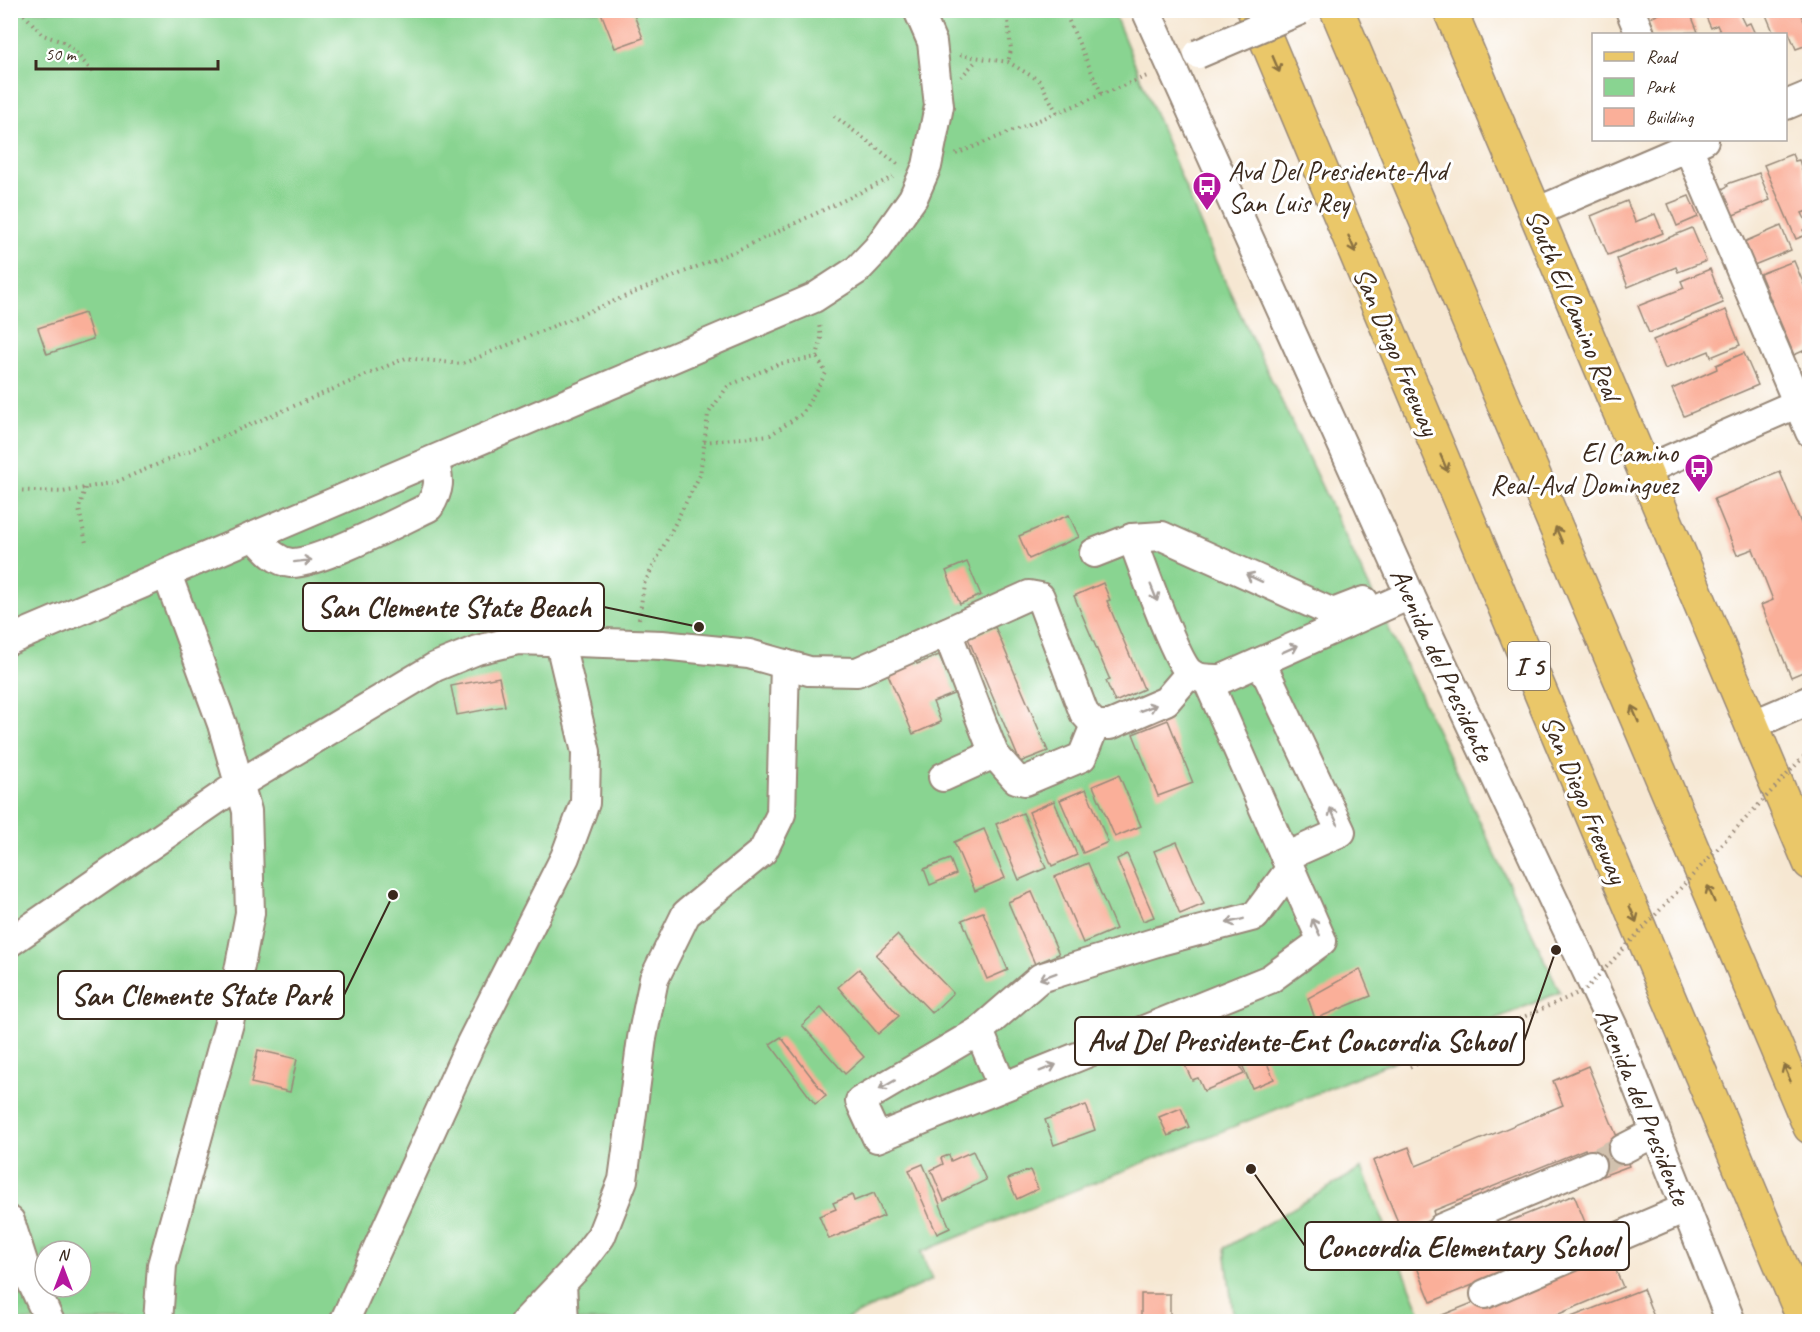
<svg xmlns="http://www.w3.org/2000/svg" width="1820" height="1332" font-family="Caveat,sans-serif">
<rect width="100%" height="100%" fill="#fff"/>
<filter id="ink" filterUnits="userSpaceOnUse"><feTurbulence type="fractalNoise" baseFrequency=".0167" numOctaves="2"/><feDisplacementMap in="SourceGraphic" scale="12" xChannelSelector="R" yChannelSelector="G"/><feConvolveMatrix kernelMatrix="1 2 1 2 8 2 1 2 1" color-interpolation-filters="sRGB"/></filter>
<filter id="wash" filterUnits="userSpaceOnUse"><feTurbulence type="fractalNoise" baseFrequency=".008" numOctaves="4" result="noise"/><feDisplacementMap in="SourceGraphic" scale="24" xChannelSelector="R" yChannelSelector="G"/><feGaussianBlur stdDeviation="1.35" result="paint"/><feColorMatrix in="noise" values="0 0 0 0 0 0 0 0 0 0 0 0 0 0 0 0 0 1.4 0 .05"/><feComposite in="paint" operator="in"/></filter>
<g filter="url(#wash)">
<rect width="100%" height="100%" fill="#f6e7d2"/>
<g fill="#89d491" stroke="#627f58" stroke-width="1.5" fill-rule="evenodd">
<path d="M10,11H1113L1216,262L1560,992L1337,1085L921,1252L932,1280L842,1321H11ZM45,1251H81V1287H45Z"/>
<polygon points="1362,1168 1424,1321 1234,1321 1225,1248"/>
</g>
<g id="blocks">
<g fill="#faaf99">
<polygon points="600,10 632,10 643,38 615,48"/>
<polygon points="1668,10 1689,10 1698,32 1656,34 1650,18"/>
<polygon points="1703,10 1746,10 1747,13 1740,15 1745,25 1750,23 1755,34 1721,34 1717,25 1711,28"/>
<polygon points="1764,10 1799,10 1810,34 1810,44 1796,49 1789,33 1774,34"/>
<polygon points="1792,154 1795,161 1799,160 1810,194 1810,210 1802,213 1809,227 1803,230 1806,235 1796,239 1764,165"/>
<polygon points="1759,173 1770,200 1731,216 1720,190 1728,186 1727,184"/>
<polygon points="1689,196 1698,217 1677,226 1668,204"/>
<polygon points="1627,201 1635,222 1655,214 1663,233 1608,255 1591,216"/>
<polygon points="1781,226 1791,250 1754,265 1744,242"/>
<polygon points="1692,228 1706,261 1678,272 1676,267 1628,287 1617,259"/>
<polygon points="1794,261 1810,299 1810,348 1794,355 1760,274"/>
<polygon points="1710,269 1723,303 1649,333 1638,306 1684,288 1681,281"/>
<polygon points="1726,310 1740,345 1711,357 1709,351 1665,369 1653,340"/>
<polygon points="85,313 93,339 47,354 38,328"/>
<polygon points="1744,353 1758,385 1684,416 1672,389 1717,369 1716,365"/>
<polygon points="1780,472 1803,528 1806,527 1810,535 1810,669 1791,677 1761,605 1773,600 1753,549 1737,555 1714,499"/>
<polygon points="1069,515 1079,537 1029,559 1019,536"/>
<polygon points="967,562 981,595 960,604 946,571"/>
<polygon points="1103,583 1110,600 1107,601 1144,689 1115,702 1106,681 1110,680 1074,596"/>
<polygon points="995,627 1048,751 1020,762 968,638"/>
<polygon points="939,655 956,693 933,702 941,722 913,734 887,672 915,660 917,664"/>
<polygon points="499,677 505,706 457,715 451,686"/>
<polygon points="1168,720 1193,783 1158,796 1133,734"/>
<polygon points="1119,775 1141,826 1115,837 1093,786"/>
<polygon points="1086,789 1108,842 1083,853 1060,800"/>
<polygon points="1054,801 1077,855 1052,866 1029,812"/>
<polygon points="1023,813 1046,868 1019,880 996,824"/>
<polygon points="984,829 1005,878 975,891 954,842"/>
<polygon points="1177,842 1204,904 1180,914 1154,851"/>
<polygon points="1127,854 1154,917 1143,921 1117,859"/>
<polygon points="950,859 956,874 930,885 924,869"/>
<polygon points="1088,863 1116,929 1083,943 1055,877"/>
<polygon points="1032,892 1059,954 1035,964 1008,902"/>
<polygon points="983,912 1008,970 987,979 962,920"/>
<polygon points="897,935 953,993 932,1013 876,955"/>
<polygon points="859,969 899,1016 878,1034 838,987"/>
<polygon points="1360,969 1371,996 1315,1019 1308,998"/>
<polygon points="821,1008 864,1057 845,1074 802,1025"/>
<polygon points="1251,1027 1274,1079 1252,1088 1230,1036"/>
<polygon points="781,1037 826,1096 815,1104 770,1044"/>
<polygon points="1229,1042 1244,1074 1204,1091 1198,1078 1192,1080 1183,1061"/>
<polygon points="258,1050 297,1059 290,1092 251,1083"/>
<polygon points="1588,1066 1629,1166 1597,1178 1585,1149 1433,1211 1435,1218 1402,1232 1373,1161 1409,1147 1416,1166 1563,1105 1553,1081"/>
<polygon points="1086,1105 1095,1130 1054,1145 1045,1120"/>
<polygon points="1181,1108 1189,1127 1168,1136 1159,1117"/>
<polygon points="973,1151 986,1180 944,1201 931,1170 943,1164 941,1158 949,1155 951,1161"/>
<polygon points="923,1164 950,1228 937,1234 909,1170"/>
<polygon points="1030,1170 1038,1189 1017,1199 1008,1179"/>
<polygon points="874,1193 884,1216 829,1239 819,1216 836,1209 833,1203 852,1195 854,1201"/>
<polygon points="1574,1195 1589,1232 1554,1246 1556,1251 1431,1302 1414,1260"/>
<polygon points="1607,1249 1623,1287 1540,1322 1443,1322 1440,1316"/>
<polygon points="1643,1289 1656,1322 1561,1322 1561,1321"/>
<rect x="1141" y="1294" width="29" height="28"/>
</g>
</g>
</g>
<g filter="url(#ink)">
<use href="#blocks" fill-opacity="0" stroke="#988878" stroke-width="1.5"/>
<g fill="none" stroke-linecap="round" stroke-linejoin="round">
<polyline stroke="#d1c1ae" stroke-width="28" stroke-dasharray="28 14" stroke-linecap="butt" points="1591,1165 1623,1149"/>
<g stroke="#988878" stroke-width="32">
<g id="minor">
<polyline points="1146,10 1410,595 1616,1033 1731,1322"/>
<polyline points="1630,10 1640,34"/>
<polyline points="1786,105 1810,95"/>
<polyline points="1685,140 1810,432"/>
<polyline points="1536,212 1704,140"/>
<polyline points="1643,471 1810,398"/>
<path d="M254,536C265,547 274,561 291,563C318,564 400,521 429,507C440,489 440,480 434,461"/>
<path d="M1132,538C1141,562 1176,661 1190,673C1198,680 1213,679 1222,679L1410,595"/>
<polyline points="1094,553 1132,538 1162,536 1333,613 1364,601"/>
<polyline points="947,632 994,754"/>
<polyline points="10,640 814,298 857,270 877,249 913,198 927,166 939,106 932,42 918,10"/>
<polyline points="1261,662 1341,832 1285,857"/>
<polyline points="1207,679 1322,941 1270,979 877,1138 860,1101 979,1031 1040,978 1160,941 1255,916 1290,869"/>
<polyline points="1095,725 1110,725 1166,701 1190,673"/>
<polyline points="1752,725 1810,700"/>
<polyline points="943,777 994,754 1016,779 1025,781 1082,757 1095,725"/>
<polyline points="10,942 239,784 435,667 477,650 518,640 662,645 749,654 809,671 857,672 1029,595 1040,597 1084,713 1095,725"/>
<polyline points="979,1031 1002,1086"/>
<polyline points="1623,1149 1656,1132"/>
<polyline points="10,1221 24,1265 50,1322"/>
<polyline points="1442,1228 1591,1165"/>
<polyline points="562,1284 564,1322"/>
<polyline points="1485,1294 1686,1208"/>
<polyline points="158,1322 162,1265 229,1023 250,913 247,811 222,724 167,574"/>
<polyline points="344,1322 469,1047 565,857 585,803 586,752 560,643"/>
<polyline points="525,1322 579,1265 601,1236 623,1180 642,1038 654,979 686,914 763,851 781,814 785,664"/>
</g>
</g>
<g stroke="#988878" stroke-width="36">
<polyline id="major" points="1450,10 1810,863"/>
</g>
<g stroke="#988878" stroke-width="36">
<g id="highway">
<polyline points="1254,10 1805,1322"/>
<polyline points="1337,10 1810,1127"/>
</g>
</g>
<g stroke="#988878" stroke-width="4" stroke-dasharray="1.5 4.5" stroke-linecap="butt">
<polyline points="20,10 43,35 63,42 74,50 94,74"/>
<polyline points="1007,10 1011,50 1008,62"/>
<polyline points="1064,10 1102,95"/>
<polyline points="960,55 1008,62 1040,81 1057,113"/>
<polyline points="961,77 977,60"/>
<polyline points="834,116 899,165"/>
<polyline points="956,154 1147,76"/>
<polyline points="704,442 770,435 802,414 826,373 817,357"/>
<polyline points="85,488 79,509 86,543"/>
<polyline points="10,490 63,492 116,482 406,358 462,364 747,246 893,177"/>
<polyline points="639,619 644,584 700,475 708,414 728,386 778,364 817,357 821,338 819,324"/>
</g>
<use href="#minor" stroke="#fff" stroke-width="28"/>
<use href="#major" stroke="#eac769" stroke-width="33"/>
<use href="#highway" stroke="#eac769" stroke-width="33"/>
<g stroke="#988878" stroke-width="32" stroke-linecap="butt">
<polyline id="minor-bridge" points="1198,54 1301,10"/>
</g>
<polyline stroke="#988878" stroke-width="4" stroke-dasharray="1.5 4.5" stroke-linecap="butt" points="1410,1067 1585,990 1810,750"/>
<use href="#minor-bridge" stroke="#fff" stroke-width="28"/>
</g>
<defs><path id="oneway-shaft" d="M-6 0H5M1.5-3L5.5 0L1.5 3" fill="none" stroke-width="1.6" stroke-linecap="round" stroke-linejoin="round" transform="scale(1.5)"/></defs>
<g stroke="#8a7140">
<use href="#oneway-shaft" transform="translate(1276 64) rotate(67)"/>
<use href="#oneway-shaft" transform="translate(1352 244) rotate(67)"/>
<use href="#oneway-shaft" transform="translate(1444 463) rotate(67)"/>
<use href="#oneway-shaft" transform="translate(1559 535) rotate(-113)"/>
<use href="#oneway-shaft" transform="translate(1635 714) rotate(-113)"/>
<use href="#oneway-shaft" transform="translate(1711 894) rotate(-113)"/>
<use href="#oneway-shaft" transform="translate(1633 914) rotate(67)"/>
<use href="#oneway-shaft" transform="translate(1787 1073) rotate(-113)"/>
</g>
<g stroke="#a79f9a">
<use href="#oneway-shaft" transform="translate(303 561) rotate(-7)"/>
<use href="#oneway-shaft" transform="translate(1254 578) rotate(-155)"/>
<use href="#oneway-shaft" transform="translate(1154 593) rotate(68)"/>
<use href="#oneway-shaft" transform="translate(1290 649) rotate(-24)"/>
<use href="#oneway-shaft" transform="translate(1148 708) rotate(-21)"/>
<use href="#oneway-shaft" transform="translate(1334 816) rotate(-115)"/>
<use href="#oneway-shaft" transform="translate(1235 921) rotate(166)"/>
<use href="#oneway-shaft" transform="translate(1316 927) rotate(-115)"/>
<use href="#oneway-shaft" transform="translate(1048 976) rotate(160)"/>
<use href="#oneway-shaft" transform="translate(1048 1068) rotate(-22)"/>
<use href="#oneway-shaft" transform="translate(887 1085) rotate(150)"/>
</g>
</g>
<defs>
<g id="bus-pin" transform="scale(1.5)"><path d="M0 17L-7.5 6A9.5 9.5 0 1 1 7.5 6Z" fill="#b5179e" stroke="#fff"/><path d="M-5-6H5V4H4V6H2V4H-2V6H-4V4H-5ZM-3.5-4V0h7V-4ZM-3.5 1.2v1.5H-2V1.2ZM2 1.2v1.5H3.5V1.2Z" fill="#fff"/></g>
</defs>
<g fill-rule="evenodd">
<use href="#bus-pin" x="1207" y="186"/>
<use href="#bus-pin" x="1699" y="468"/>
</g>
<g text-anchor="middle" stroke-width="6" stroke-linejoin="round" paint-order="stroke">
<rect fill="#fff" stroke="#766a62" stroke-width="1.5" x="1508" y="642" width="42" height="48" rx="4.5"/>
<g font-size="27" font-weight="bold" fill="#3b2a1e">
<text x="1529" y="675">I 5</text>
</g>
<g font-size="28" fill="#3b2a1e" stroke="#fff" text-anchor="start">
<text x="1228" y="180">Avd Del Presidente-Avd<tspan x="1228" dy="32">San Luis Rey</tspan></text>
<text x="1678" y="462" text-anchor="end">El Camino<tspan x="1678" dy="32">Real-Avd Dominguez</tspan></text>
</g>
<g font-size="28" fill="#3b2a1e" stroke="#fff">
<text transform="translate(1574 304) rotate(67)" y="10">South El Camino Real</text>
<text transform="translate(1397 351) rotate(67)" y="10">San Diego Freeway</text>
<text transform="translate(1443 664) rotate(65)" y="10">Avenida del Presidente</text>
<text transform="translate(1585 799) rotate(67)" y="10">San Diego Freeway</text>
<text transform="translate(1644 1106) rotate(68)" y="10">Avenida del Presidente</text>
</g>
</g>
<path fill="none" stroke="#3b2a1e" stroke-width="2" d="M699 627L604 607M393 895L344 995M1556 950L1524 1041M1251 1169L1305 1246"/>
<g fill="#3b2a1e" stroke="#fff" stroke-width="2">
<circle cx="699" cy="627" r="6"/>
<circle cx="393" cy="895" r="6"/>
<circle cx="1556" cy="950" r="6"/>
<circle cx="1251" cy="1169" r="6"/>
</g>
<g fill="#fff" stroke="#3b2a1e" stroke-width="2">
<rect x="303" y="583" width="301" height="48" rx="6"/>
<rect x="58" y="971" width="286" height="48" rx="6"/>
<rect x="1075" y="1017" width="449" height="48" rx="6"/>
<rect x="1305" y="1222" width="324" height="48" rx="6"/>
</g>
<g font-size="30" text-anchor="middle" font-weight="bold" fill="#3b2a1e">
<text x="454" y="617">San Clemente State Beach</text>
<text x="201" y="1005">San Clemente State Park</text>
<text x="1300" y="1051">Avd Del Presidente-Ent Concordia School</text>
<text x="1467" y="1257">Concordia Elementary School</text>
</g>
<rect width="1820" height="1332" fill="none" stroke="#fff" stroke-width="36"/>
<rect x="1592" y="33" width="195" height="108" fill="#ffffff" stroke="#b1aaa5" stroke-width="1.5"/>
<rect x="1604" y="52" width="30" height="9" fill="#eac769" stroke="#b1aaa5" stroke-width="1.5"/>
<text x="1646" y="63" font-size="18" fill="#3b2a1e">Road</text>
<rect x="1604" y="78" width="30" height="18" fill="#89d491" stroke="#b1aaa5" stroke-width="1.5"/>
<text x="1646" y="93" font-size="18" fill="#3b2a1e">Park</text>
<rect x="1604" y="108" width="30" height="18" fill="#faaf99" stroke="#b1aaa5" stroke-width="1.5"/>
<text x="1646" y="123" font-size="18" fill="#3b2a1e">Building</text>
<g transform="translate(63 1269)"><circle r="28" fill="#ffffff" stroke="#b1aaa5" stroke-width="1.5"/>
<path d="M0-4.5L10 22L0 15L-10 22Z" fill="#b5179e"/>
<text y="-9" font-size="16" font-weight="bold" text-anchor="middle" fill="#3b2a1e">N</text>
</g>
<path d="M36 60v9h182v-9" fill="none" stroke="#3b2a1e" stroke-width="3"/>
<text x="45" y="60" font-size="18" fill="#3b2a1e" stroke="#ffffff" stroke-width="4.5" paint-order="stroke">50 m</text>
</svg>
